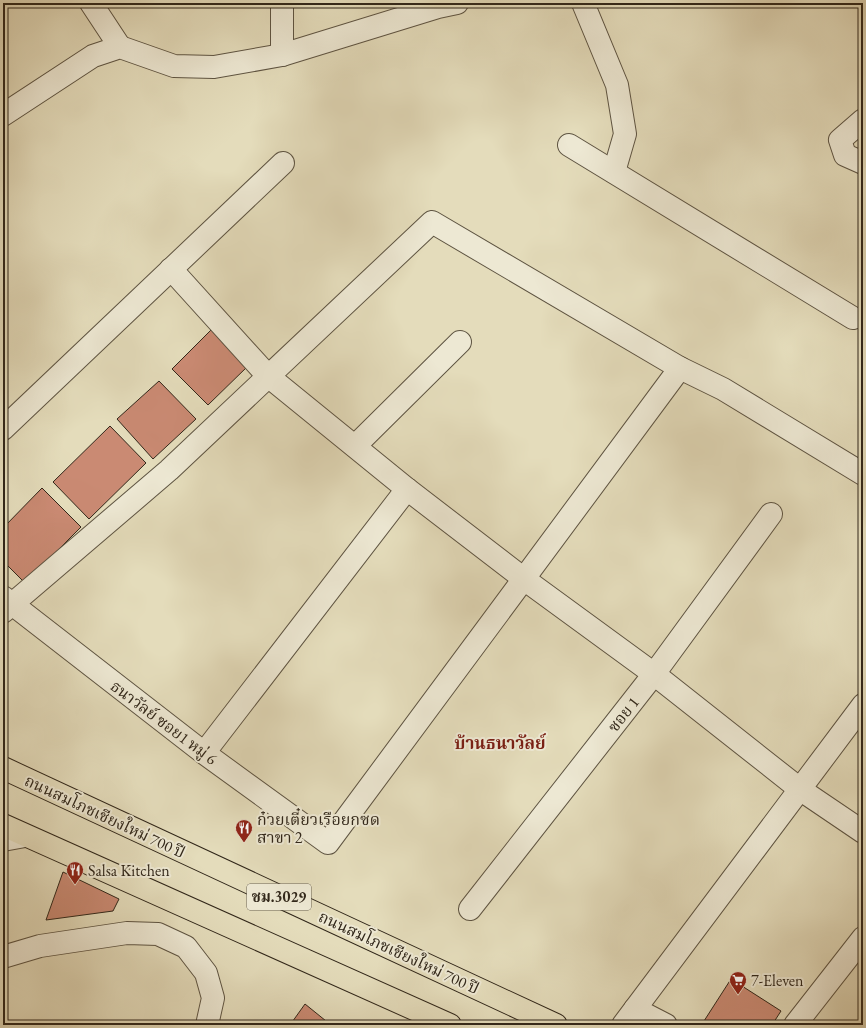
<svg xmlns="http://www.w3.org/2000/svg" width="866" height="1028" font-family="'EB Garamond','Noto Serif Thai',serif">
<rect width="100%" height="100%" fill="#e4dcbb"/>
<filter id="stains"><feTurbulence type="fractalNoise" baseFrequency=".005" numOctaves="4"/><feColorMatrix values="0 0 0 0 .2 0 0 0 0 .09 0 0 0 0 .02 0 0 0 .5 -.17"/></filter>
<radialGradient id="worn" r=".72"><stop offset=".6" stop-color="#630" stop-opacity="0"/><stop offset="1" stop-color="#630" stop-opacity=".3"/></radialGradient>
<g fill="#ca8a73" stroke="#31271a">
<polygon points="211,330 248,366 208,405 172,369"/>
<polygon points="159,381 196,419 153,459 117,419"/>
<polygon points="110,426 146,463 89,519 53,482"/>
<polygon points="42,488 81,527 25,583 3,561 3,528"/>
<polygon points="63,872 119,899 113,911 46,920"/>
<polygon points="731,979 781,1011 772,1025 711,1025 704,1021"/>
<polygon points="305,1004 331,1025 290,1025"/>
</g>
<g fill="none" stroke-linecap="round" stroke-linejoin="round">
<g stroke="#5e5442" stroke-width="24">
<g id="minor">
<polyline points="91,3 120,47"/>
<polyline points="282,3 282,55"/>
<polyline points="583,3 617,85 625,134 614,172"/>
<polyline points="3,115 93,56 120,47 174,66 214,67 282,55 438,7 457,3"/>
<polyline points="863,120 840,140 845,155 863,163"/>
<polyline points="569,145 853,318"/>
<polyline points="171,269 268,376 407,489 524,579 654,674 801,790 863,832"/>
<polyline points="3,429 283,163"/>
<polyline points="355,446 460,342"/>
<polyline points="3,597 204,753 328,843 680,368"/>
<polyline points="3,612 169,470 432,222 680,368 723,389 863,474"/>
<polyline points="204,753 407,489"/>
<polyline points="3,840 25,836"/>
<polyline points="470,909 654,674 771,514"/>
<polyline points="3,957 40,946 127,933 158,934 186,947 206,973 213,998 207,1025"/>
<polyline points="635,1009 666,1025"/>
<polyline points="623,1025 863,705"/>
<polyline points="795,1025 863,938"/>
</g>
</g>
<g stroke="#31271a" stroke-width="24">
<g id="major">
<polyline points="3,768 556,1025"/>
<polyline points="3,825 450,1025"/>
</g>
</g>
<use href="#minor" stroke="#ede8d3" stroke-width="22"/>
<use href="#major" stroke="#e4dcbb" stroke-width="22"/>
</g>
<defs>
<g id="restaurant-pin" transform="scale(0.9)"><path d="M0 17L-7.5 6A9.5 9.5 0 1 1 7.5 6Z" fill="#8f2418" stroke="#ede8d3"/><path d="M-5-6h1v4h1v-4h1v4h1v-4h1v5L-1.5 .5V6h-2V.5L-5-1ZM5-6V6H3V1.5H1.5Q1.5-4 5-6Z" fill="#fff"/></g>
<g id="supermarket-pin" transform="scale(0.9)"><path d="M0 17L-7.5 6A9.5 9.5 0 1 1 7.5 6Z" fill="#8f2418" stroke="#ede8d3"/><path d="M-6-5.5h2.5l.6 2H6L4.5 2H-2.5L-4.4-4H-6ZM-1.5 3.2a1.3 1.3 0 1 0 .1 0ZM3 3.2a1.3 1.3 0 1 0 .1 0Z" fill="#fff"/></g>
</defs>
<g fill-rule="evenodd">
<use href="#restaurant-pin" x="244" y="828"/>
<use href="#restaurant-pin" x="75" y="870"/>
<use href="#supermarket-pin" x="738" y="980"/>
</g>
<g text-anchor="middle" stroke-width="4" stroke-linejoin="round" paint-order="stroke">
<rect fill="#ede8d3" stroke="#696152" stroke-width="1" x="247" y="884" width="64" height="26" rx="3"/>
<g font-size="15" font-weight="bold" fill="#31271a">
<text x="279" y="902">ชม.3029</text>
</g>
<g font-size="16" fill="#31271a" stroke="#ede8d3">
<text transform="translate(623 714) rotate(-52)" y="6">ซอย 1</text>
<text transform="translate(164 722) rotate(37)" y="6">ธนาวัลย์ ซอย1 หมู่ 6</text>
<text transform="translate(105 816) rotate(25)" y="6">ถนนสมโภชเชียงใหม่ 700 ปี</text>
<text transform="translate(399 952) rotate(25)" y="6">ถนนสมโภชเชียงใหม่ 700 ปี</text>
</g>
<g font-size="16" fill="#31271a" stroke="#ede8d3" text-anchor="start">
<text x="257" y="825">ก๋วยเตี๋ยวเรือยกซด<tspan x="257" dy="18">สาขา 2</tspan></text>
<text x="88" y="876">Salsa Kitchen</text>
<text x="751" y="986">7-Eleven</text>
</g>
<g font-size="17" font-weight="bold" fill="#7a1f14" stroke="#ede8d3">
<text x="500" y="749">บ้านธนาวัลย์</text>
</g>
</g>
<rect width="866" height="1028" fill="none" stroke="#e4dcbb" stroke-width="16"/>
<rect x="4" y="4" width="858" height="1020" fill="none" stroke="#31271a" stroke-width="2"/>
<rect x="8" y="8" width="850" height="1012" fill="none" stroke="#31271a"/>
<rect width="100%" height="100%" filter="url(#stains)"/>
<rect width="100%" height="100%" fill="url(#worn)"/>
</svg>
